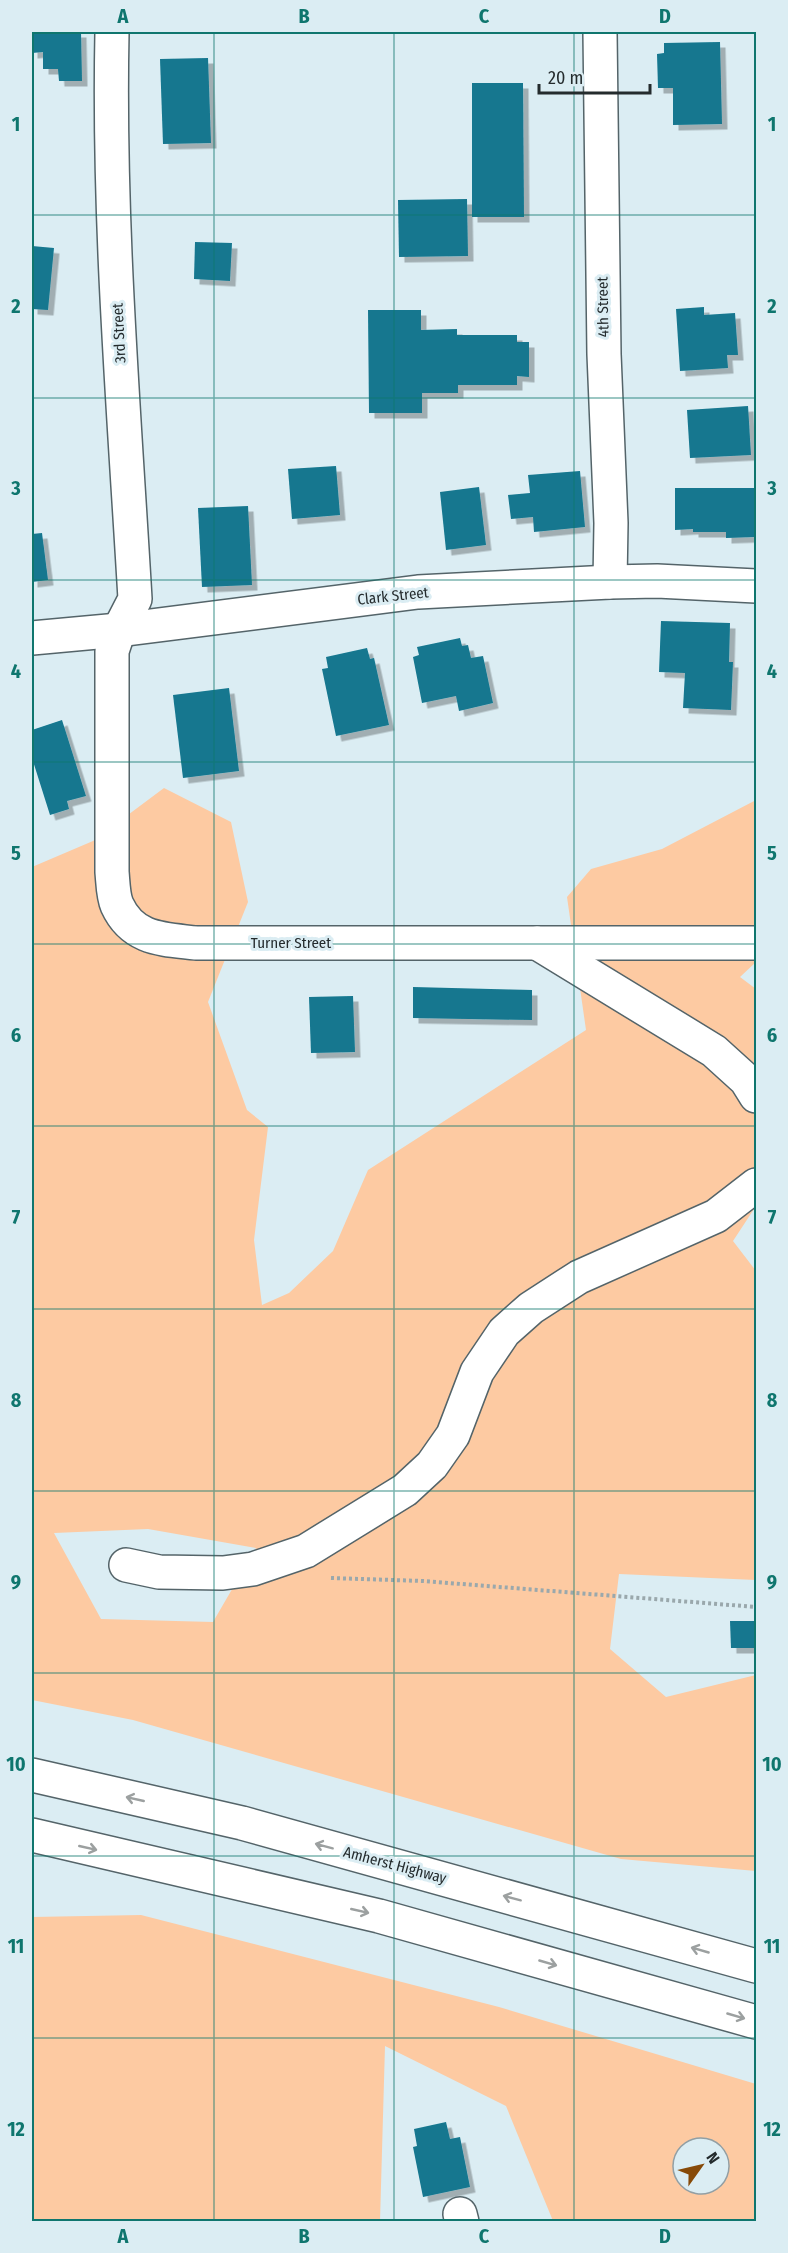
<svg xmlns="http://www.w3.org/2000/svg" width="788" height="2253" font-family="'Fira Sans Condensed',sans-serif">
<defs>
<filter id="shadow"><feDropShadow dx="5.5" dy="5.5" stdDeviation="0" flood-color="#0004"/></filter>
</defs>
<rect width="100%" height="100%" fill="#dbedf3"/>
<g fill="#fdcaa2" fill-rule="evenodd">
<path d="M164,788L231,822L248,902L208,1002L247,1110L268,1127L254,1240L262,1305L289,1293L333,1251L368,1170L586,1030L567,897L591,869L662,849L756,800V962L740,977L756,989V1206L733,1241L756,1271V1580L619,1574L610,1649L666,1697L756,1675V1871L621,1859L133,1720L32,1700V867L93,841ZM148,1529L256,1548L213,1622L101,1619L54,1533Z"/>
<path d="M141,1915L499,2007L756,2084V2221H553L506,2106L385,2046L380,2221H32V1917ZM683,2148H719V2184H683Z"/>
</g>
<g fill="#14778f" filter="url(#shadow)">
<polygon points="32,32 81,32 82,81 59,81 58,69 43,69 43,52 32,53"/>
<polygon points="720,42 722,124 673,125 673,88 658,88 657,54 664,53 664,43"/>
<polygon points="208,58 211,143 163,144 160,59"/>
<polygon points="472,83 523,83 524,217 472,217"/>
<polygon points="467,199 468,256 399,257 398,200"/>
<polygon points="195,242 232,243 230,281 194,279"/>
<polygon points="32,246 54,248 48,310 32,309"/>
<polygon points="704,307 704,315 735,313 738,355 727,355 728,368 680,371 676,309"/>
<polygon points="368,310 421,310 421,330 457,329 457,335 517,335 517,342 529,342 529,377 517,376 517,385 458,385 458,393 422,393 422,413 369,413"/>
<polygon points="748,406 751,455 690,458 687,410"/>
<polygon points="336,466 340,515 292,519 288,469"/>
<polygon points="580,471 585,527 534,532 533,517 511,519 508,495 530,493 528,475"/>
<polygon points="479,487 486,545 446,550 440,492"/>
<polygon points="675,488 756,488 756,506 754,506 754,537 726,538 726,532 693,532 693,529 675,530"/>
<polygon points="248,506 252,585 202,587 198,508"/>
<polygon points="42,533 48,580 32,582 32,534"/>
<polygon points="661,621 730,623 729,662 733,662 731,710 683,708 685,673 659,672"/>
<polygon points="460,638 462,646 468,645 471,658 483,656 493,703 459,711 456,696 422,703 413,657 419,655 417,647"/>
<polygon points="367,648 370,659 374,658 389,725 336,736 322,669 328,668 326,657"/>
<polygon points="229,688 239,771 183,778 173,695"/>
<polygon points="62,720 86,796 67,801 69,809 50,815 32,758 32,730"/>
<polygon points="413,987 532,990 532,1020 413,1018"/>
<polygon points="353,996 355,1052 311,1053 309,997"/>
<polygon points="730,1621 756,1621 756,1648 731,1648"/>
<polygon points="446,2122 450,2139 460,2137 470,2187 423,2197 413,2147 417,2146 414,2129"/>
</g>
<g fill="none" stroke-linecap="round" stroke-linejoin="round">
<g stroke="#546469" stroke-width="36">
<g id="minor">
<path d="M112,32C108,221 124,410 135,599L119,630L112,651V872C113,882 113,896 117,905C133,940 163,939 196,943H756"/>
<polyline points="600,32 604,354 611,523 610,582"/>
<polyline points="32,638 119,630 418,592 610,582 657,581 756,586"/>
<polyline points="537,943 714,1051 746,1080 756,1096"/>
<polyline points="126,1565 159,1572 223,1573 253,1569 306,1551 405,1490 432,1465 453,1435 477,1372 504,1332 531,1308 579,1277 716,1216 756,1185"/>
<polyline points="460,2214 462,2222"/>
</g>
</g>
<g stroke="#546469" stroke-width="36">
<g id="highway">
<polyline points="32,1775 242,1823 756,1966"/>
<polyline points="32,1835 379,1916 756,2022"/>
</g>
</g>
<polyline stroke="#9aa8ac" stroke-width="4" stroke-dasharray="3 3" stroke-linecap="butt" points="331,1578 423,1581 756,1607"/>
<use href="#minor" stroke="#fff" stroke-width="33"/>
<use href="#highway" stroke="#fff" stroke-width="33"/>
</g>
<defs><path id="oneway-shaft" d="M-6 0H5M1.5-3L5.5 0L1.5 3" fill="none" stroke-width="1.6" stroke-linecap="round" stroke-linejoin="round" transform="scale(1.5)"/></defs>
<g stroke="#9ca0a0">
<use href="#oneway-shaft" transform="translate(135 1799) rotate(-167)"/>
<use href="#oneway-shaft" transform="translate(324 1846) rotate(-165)"/>
<use href="#oneway-shaft" transform="translate(88 1848) rotate(13)"/>
<use href="#oneway-shaft" transform="translate(512 1898) rotate(-165)"/>
<use href="#oneway-shaft" transform="translate(360 1911) rotate(13)"/>
<use href="#oneway-shaft" transform="translate(700 1950) rotate(-164)"/>
<use href="#oneway-shaft" transform="translate(548 1963) rotate(16)"/>
<use href="#oneway-shaft" transform="translate(736 2016) rotate(16)"/>
</g>
<path fill="none" stroke="#0f766e" stroke-width="1.5" stroke-opacity="0.55" d="M214,32V2222M394,32V2222M574,32V2222M32,215H756M32,398H756M32,580H756M32,762H756M32,944H756M32,1126H756M32,1309H756M32,1491H756M32,1673H756M32,1856H756M32,2038H756"/>
<g text-anchor="middle" stroke-width="6" stroke-linejoin="round" paint-order="stroke">
<g font-size="15" fill="#242b2d" stroke="#dbedf3">
<text transform="translate(603 307) rotate(-91)" y="5">4th Street</text>
<text transform="translate(119 333) rotate(-93)" y="5">3rd Street</text>
<text transform="translate(393 596) rotate(-6)" y="5">Clark Street</text>
<text x="291" y="948">Turner Street</text>
<text transform="translate(395 1865) rotate(15)" y="5">Amherst Highway</text>
</g>
</g>
<rect width="788" height="2253" fill="none" stroke="#dbedf3" stroke-width="66"/>
<g transform="translate(701 2166) rotate(56)"><circle r="28" fill="#dbedf3" stroke="#929fa4" stroke-width="1.5"/>
<path d="M0-4.5L10 22L0 15L-10 22Z" fill="#874a08"/>
<text y="-9" font-size="16" font-weight="bold" text-anchor="middle" fill="#242b2d">N</text>
</g>
<path d="M539 84v9h111v-9" fill="none" stroke="#242b2d" stroke-width="3"/>
<text x="548" y="84" font-size="18" fill="#242b2d" stroke="#dbedf3" stroke-width="4.5" paint-order="stroke">20 m</text>
<rect x="33" y="33" width="722" height="2187" fill="none" stroke="#0f766e" stroke-width="2"/>
<g font-size="20" text-anchor="middle" font-weight="bold" fill="#0f766e">
<text x="123" y="23">A</text>
<text x="304" y="23">B</text>
<text x="484" y="23">C</text>
<text x="665" y="23">D</text>
<text x="16" y="131">1</text>
<text x="772" y="131">1</text>
<text x="16" y="313">2</text>
<text x="772" y="313">2</text>
<text x="16" y="495">3</text>
<text x="772" y="495">3</text>
<text x="16" y="678">4</text>
<text x="772" y="678">4</text>
<text x="16" y="860">5</text>
<text x="772" y="860">5</text>
<text x="16" y="1042">6</text>
<text x="772" y="1042">6</text>
<text x="16" y="1224">7</text>
<text x="772" y="1224">7</text>
<text x="16" y="1407">8</text>
<text x="772" y="1407">8</text>
<text x="16" y="1589">9</text>
<text x="772" y="1589">9</text>
<text x="16" y="1771">10</text>
<text x="772" y="1771">10</text>
<text x="16" y="1953">11</text>
<text x="772" y="1953">11</text>
<text x="16" y="2136">12</text>
<text x="772" y="2136">12</text>
<text x="123" y="2243">A</text>
<text x="304" y="2243">B</text>
<text x="484" y="2243">C</text>
<text x="665" y="2243">D</text>
</g>
</svg>
